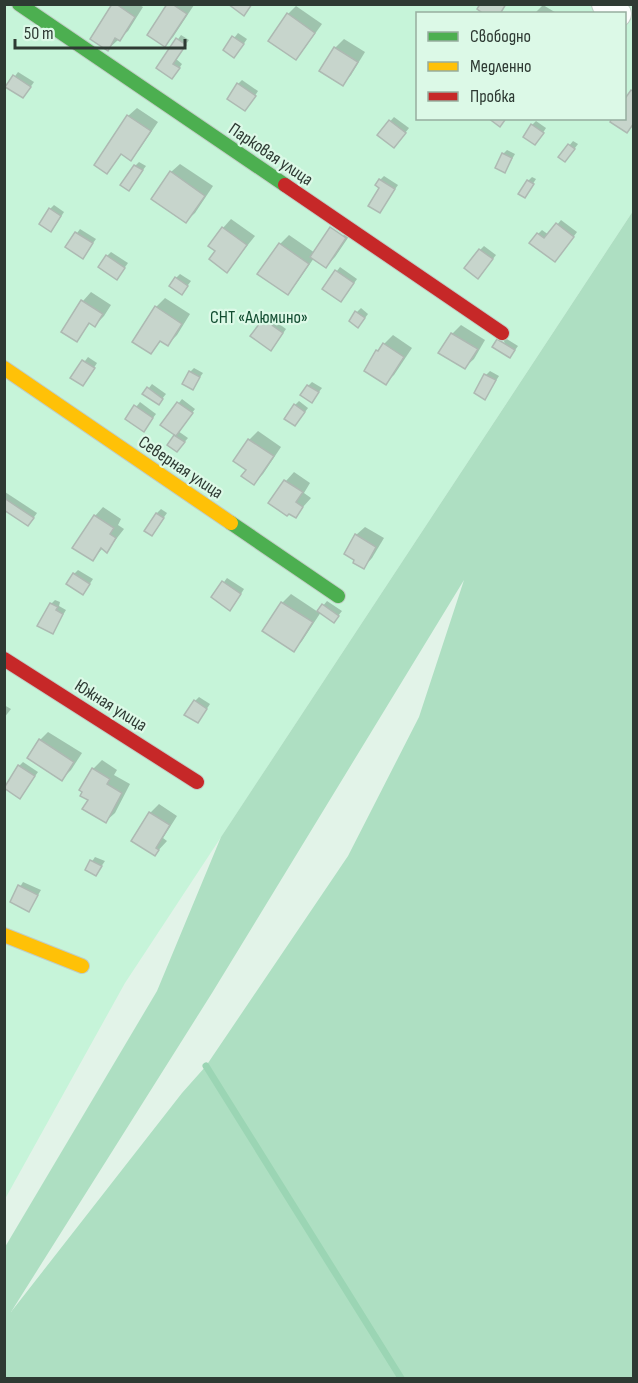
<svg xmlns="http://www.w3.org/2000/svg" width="638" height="1383" font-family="'Sofia Sans Condensed',sans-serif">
<rect width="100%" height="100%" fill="#e2f3e8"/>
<path fill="#c6f4d9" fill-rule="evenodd" d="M5,5H633V211L125,983L5,1199ZM418,14H624V118H418Z"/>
<path fill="#aedfc2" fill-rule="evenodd" d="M633,211V1378H5V1247L157,991L221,837ZM464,580L419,717L348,856L206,1066L182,1093L11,1312L212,993Z"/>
<g fill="#0003">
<polygon points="114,4 138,4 143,7 128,31 108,49"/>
<polygon points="169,4 194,5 173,37 165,45"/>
<polygon points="543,5 558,14 534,14"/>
<polygon points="296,6 322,24 304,49 296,58 288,14"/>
<polygon points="238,33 247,39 238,52 225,50"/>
<polygon points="181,35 189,40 176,59 182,64 176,73 158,68"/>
<polygon points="344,39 365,52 351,75 343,84 335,48"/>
<polygon points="18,72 34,82 27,92 8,86"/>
<polygon points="242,80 258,91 249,105 238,84"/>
<polygon points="137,108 158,122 139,150 130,159 122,153 107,172 128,116"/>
<polygon points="394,117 409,128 398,142 379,134"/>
<polygon points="536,121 546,128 539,139 532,125"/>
<polygon points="573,141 578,144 569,156 560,157"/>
<polygon points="507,150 515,154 505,171 503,154"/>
<polygon points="139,162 146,166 129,189 135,166"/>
<polygon points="180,164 213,186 195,213 186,221 171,172"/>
<polygon points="384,176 398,185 379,212 380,180"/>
<polygon points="532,177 536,179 525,196 528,181"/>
<polygon points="54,205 64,212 55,226 50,209"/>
<polygon points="231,219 255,236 227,271 217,251 223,228"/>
<polygon points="561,220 577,232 559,256 538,234 542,230 549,235"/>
<polygon points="80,229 96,239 83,257 67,247"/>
<polygon points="354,229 335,257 326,266 314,258 296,284 288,293 280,244 289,235 315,253"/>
<polygon points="484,246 496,255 482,273 480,250"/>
<polygon points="111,252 128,263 120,274 107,256"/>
<polygon points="340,267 357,279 345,296 324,288"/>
<polygon points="180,274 191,281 185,289 176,278"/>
<polygon points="91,292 111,305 104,316 95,325 91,322 76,340 63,331 83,301"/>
<polygon points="165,298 190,314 177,335 168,344 162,340 151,352 134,342 156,307"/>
<polygon points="361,308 368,314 362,322 357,312"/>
<polygon points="268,316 286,329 275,345 264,320"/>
<polygon points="461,325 485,340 474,359 465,367 452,334"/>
<polygon points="393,335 412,348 394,375 385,383 377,351"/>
<polygon points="502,336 518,346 510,357"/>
<polygon points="88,357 97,363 86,380 73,377"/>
<polygon points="194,368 203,373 192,388 190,372"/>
<polygon points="490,371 499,376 485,398 486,375"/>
<polygon points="312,382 322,388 312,401 308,386"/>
<polygon points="152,384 166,394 162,399 149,388"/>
<polygon points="182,399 195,409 178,431 188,438 181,446 169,444 176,434 162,424"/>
<polygon points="299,401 308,408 299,420 295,405"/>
<polygon points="140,402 156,414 147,426 127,419"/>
<polygon points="258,431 281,447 263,474 254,483 248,470 249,440"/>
<polygon points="294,472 310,483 304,493 311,498 295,516 270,503 286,481"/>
<polygon points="5,492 37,513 32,520 4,508"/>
<polygon points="103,507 121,519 118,525 124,529 107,551 103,548 92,559 95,516"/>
<polygon points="161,509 167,513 152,534 157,513"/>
<polygon points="365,527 384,538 372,558 364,567 356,535"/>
<polygon points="78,570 93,579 83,594 74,574"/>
<polygon points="227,578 244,589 234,605 213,597"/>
<polygon points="291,594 318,612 327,601 342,611 334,621 321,612 302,641 293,650 264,631 282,603"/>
<polygon points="55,600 60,602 59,606 66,610 52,633 51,604"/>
<polygon points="199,697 210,704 198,722 195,701"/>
<polygon points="4,705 11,709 4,718"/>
<polygon points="48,732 82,753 71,770 62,779 40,740"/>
<polygon points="102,760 117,770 114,775 130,784 115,813 106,821 90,800 93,769"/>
<polygon points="23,762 38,772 20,797 19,766"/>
<polygon points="159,804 177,816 163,838 167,841 155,854 133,840 150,813"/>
<polygon points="95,857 105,861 96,874 87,869"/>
<polygon points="23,882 41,890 29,910 12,901"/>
</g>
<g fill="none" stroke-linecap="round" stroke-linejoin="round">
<polyline stroke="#9bd5b4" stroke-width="7" points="206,1066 401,1378"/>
</g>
<g fill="#c7d5cc" stroke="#adb9b2" stroke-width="1.5">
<polygon points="112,4 116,4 135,17 120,41 115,38 108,51 90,39"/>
<polygon points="167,4 172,4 187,14 165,47 147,35"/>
<polygon points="228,4 252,4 244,16"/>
<polygon points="480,4 506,4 500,14 480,14 481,12 477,9"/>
<polygon points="287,13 315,33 296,60 268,41"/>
<polygon points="232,36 244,44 234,58 223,50"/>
<polygon points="176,38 186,45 173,64 180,68 172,79 156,68"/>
<polygon points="334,47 358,62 343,86 319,71"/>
<polygon points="13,75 31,87 23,98 5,87"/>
<polygon points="237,83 256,96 245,111 227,99"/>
<polygon points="631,90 634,92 634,123 627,133 610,122 612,118 624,118 624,100"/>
<polygon points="127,115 151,131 131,161 121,154 107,174 94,165"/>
<polygon points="488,118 504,118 505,120 500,127"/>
<polygon points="389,120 406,133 394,148 377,135"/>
<polygon points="531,124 544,133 535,145 523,137"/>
<polygon points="568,144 575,149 565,162 558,157"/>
<polygon points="502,153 512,158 505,173 495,168"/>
<polygon points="134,165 143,170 129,191 120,185"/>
<polygon points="170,171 205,196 186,223 151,199"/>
<polygon points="379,179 395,189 380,213 368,206 379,188 375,185"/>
<polygon points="527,180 534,184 525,198 518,194"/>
<polygon points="49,208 61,216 51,232 39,224"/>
<polygon points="556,223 574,237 555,262 529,243 537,233 544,238"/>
<polygon points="222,227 247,245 227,273 209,259 215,251 208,246"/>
<polygon points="330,227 346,238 326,268 310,257"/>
<polygon points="75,232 93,243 83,259 65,247"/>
<polygon points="279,243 309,264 288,295 257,274"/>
<polygon points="479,249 493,259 478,279 464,268"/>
<polygon points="106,255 125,268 117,280 98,267"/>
<polygon points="335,270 354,283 341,302 322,289"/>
<polygon points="175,277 188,286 182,295 169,286"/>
<polygon points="81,300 103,314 95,327 89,323 77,342 61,332"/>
<polygon points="155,306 182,324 168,346 160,341 151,354 132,342"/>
<polygon points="355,311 365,318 358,328 349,321"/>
<polygon points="263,319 283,333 271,351 250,336"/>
<polygon points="451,333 478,349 465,369 438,353"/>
<polygon points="497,339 515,350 510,358 492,347"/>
<polygon points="383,343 404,357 386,385 364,371 376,350 378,351"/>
<polygon points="82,360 95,368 83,386 70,378"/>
<polygon points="189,371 200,377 193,390 182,384"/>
<polygon points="484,374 496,380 485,400 474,393"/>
<polygon points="307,385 319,392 312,403 300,395"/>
<polygon points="147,387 163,399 159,405 142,394"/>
<polygon points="177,402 193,413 176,436 160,425"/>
<polygon points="294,404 305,412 295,426 284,419"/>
<polygon points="134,405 153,418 144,432 125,419"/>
<polygon points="174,435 185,442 177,452 167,445"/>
<polygon points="248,439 274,456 254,485 241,476 246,470 233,461"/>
<polygon points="284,480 303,492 296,502 303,507 296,518 289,514 287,516 268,503"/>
<polygon points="4,498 34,518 28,526 4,510"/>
<polygon points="156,513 164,518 152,536 144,531"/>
<polygon points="94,515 114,528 110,534 116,538 107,553 101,548 93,561 72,548"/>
<polygon points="355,534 376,547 364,569 353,563 354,560 344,554"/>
<polygon points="73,573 90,584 83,595 66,584"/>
<polygon points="222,581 241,594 230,611 211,597"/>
<polygon points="281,602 313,622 294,652 262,631"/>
<polygon points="50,603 58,607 56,610 63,614 53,634 37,626"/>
<polygon points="322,604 339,616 334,623 317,611"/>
<polygon points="194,700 207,709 198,723 184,715"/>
<polygon points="39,739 74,762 62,781 27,758"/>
<polygon points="18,765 35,776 20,799 4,788"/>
<polygon points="92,768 110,779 107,784 122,793 106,823 82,809 88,800 80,796 82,792 79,790"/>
<polygon points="149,812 170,825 156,848 159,850 155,856 131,841"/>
<polygon points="90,860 102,866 96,876 85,870"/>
<polygon points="18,885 38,895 29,912 10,902"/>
</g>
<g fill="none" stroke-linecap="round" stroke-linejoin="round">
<g stroke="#c0cdc5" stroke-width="28">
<polyline id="street" points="605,4 618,14"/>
</g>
<g stroke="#c0cdc5" stroke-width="16">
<g id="fast">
<polyline points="19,4 285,185"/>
<polyline points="231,523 338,596"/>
</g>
</g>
<g stroke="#c0cdc5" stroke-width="16">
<g id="slow">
<polyline points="4,368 231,523"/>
<polyline points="4,935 82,966"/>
</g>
</g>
<g stroke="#c0cdc5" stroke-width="16">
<g id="jam">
<polyline points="285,185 502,333"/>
<polyline points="4,659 197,782"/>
</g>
</g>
<use href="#street" stroke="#fbfdfc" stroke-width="26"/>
<use href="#fast" stroke="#4caf50" stroke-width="14"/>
<use href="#slow" stroke="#ffc107" stroke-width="14"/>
<use href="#jam" stroke="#c62828" stroke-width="14"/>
</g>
<g text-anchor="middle" stroke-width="4.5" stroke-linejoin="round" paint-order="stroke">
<g font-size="18" fill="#2e3a33" stroke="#dcf9e7">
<text transform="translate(271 154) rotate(34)" y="6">Парковая улица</text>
<text transform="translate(181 467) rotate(34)" y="6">Северная улица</text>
<text transform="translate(111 705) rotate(32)" y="6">Южная улица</text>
</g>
<g font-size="18" fill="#124d31" stroke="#dcf9e7">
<text x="259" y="323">СНТ «Алюмино»</text>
</g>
</g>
<rect width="638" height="1383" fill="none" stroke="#2e3a33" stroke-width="12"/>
<rect x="416" y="12" width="210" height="108" fill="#dcf9e7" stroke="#96ad9f" stroke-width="1.5"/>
<rect x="428" y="32" width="30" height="9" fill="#4caf50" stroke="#96ad9f" stroke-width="1.5"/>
<text x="470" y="42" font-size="18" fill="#2e3a33">Свободно</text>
<rect x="428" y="62" width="30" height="9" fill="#ffc107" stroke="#96ad9f" stroke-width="1.5"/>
<text x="470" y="72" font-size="18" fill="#2e3a33">Медленно</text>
<rect x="428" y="92" width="30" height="9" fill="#c62828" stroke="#96ad9f" stroke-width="1.5"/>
<text x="470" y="102" font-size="18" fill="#2e3a33">Пробка</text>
<path d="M15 39v9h170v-9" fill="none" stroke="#2e3a33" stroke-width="3"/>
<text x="24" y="39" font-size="18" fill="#2e3a33" stroke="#dcf9e7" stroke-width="4.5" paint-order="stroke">50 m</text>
</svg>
